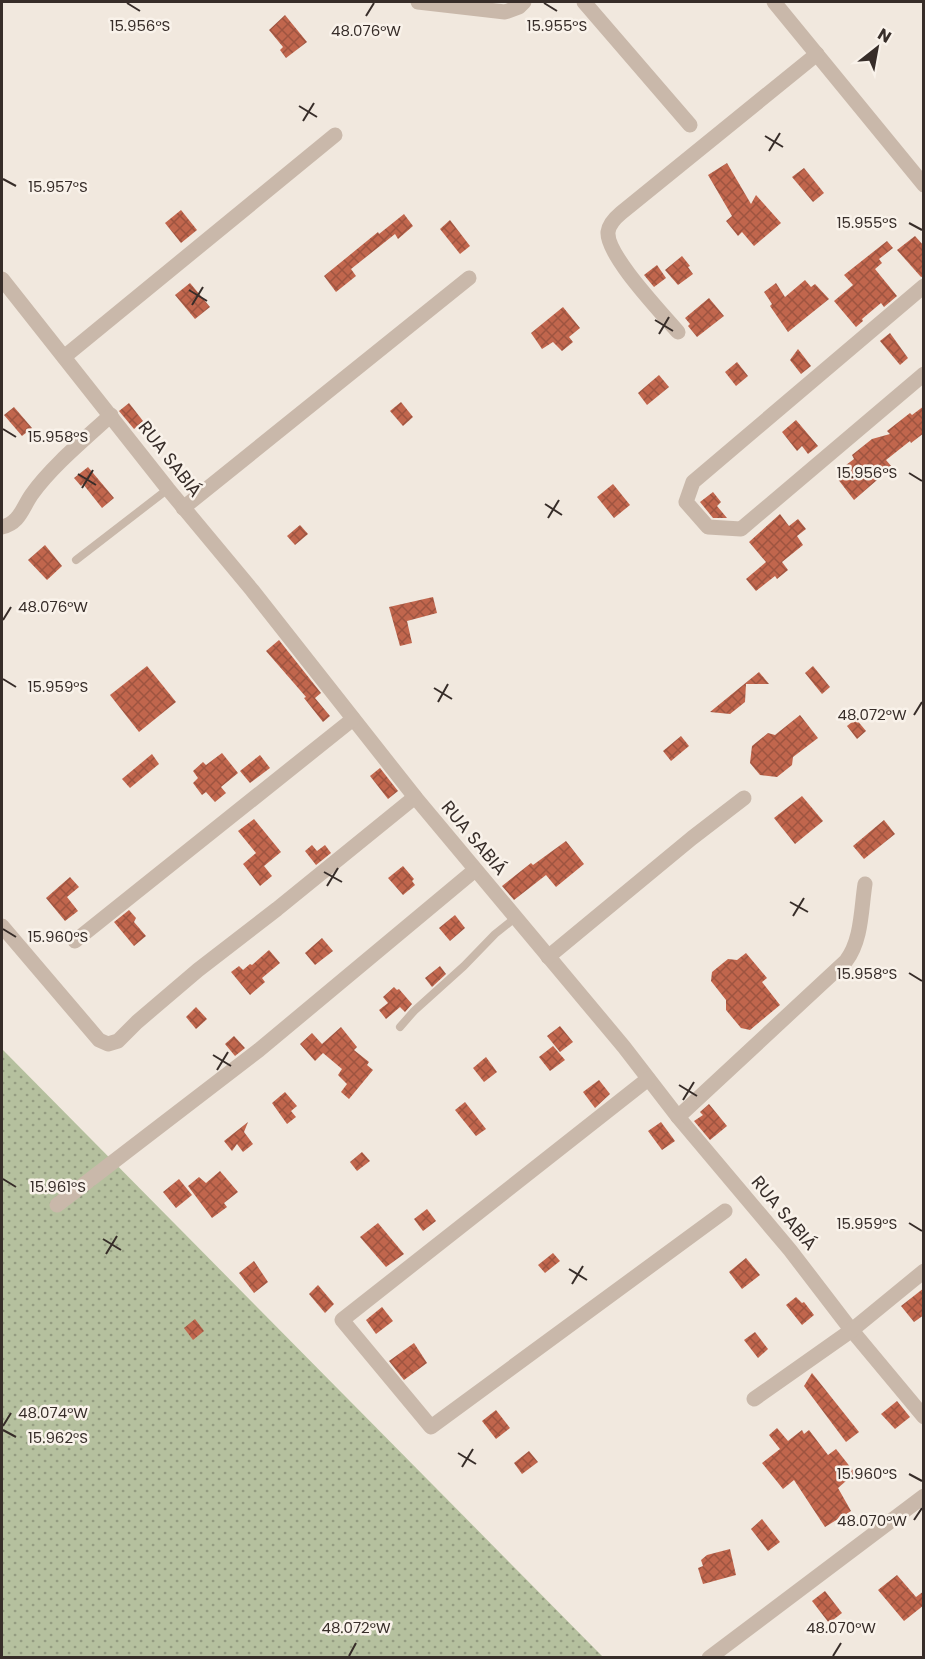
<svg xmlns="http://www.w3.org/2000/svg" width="925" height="1659" font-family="Poppins,sans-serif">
<defs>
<pattern id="grass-dots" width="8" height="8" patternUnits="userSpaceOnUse" patternTransform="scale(1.5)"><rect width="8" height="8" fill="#b5c09e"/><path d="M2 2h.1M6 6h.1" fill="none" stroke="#949c81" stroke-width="1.8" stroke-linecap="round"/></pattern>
<pattern id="building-cross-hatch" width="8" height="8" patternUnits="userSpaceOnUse" patternTransform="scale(1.5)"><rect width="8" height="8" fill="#c1664d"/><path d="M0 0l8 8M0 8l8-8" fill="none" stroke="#9e5440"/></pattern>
</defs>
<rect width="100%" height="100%" fill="#f1e8de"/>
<polygon fill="url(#grass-dots)" points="2,1049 603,1657 2,1657"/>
<g fill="url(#building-cross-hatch)">
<polygon points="285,15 307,42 286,58 280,50 283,47 269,30"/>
<polygon points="727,163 751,204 756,195 781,223 754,246 742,232 738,236 726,221 732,216 708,175"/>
<polygon points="804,168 824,193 813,202 792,177"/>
<polygon points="181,210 197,230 181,243 165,223"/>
<polygon points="404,214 413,226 398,239 395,234 351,269 356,276 336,292 324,276 378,232 379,234"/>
<polygon points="450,220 470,246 460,254 440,229"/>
<polygon points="915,236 924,246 924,276 921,277 897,250"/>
<polygon points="887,241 893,248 879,259 882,263 875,269 897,296 884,307 881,303 862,319 863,321 856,327 834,301 853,285 844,275"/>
<polygon points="682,256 690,266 688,267 693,274 678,285 665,270"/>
<polygon points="657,265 666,278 654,287 644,275"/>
<polygon points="805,280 811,287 815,284 829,299 788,332 770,306 772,304 764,292 776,283 785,297"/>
<polygon points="190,283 210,307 195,319 175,295"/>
<polygon points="709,298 724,316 697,337 688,326 690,324 685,318"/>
<polygon points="563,307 580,328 569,337 573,342 562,351 553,342 542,349 531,333"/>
<polygon points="890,333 908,358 900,365 880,341"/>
<polygon points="798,349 811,366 801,374 790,360"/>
<polygon points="737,362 748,376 736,386 725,372"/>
<polygon points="659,375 669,387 647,405 638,393"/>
<polygon points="401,402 413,417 403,426 390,411"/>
<polygon points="129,403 143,421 134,429 119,411"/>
<polygon points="924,406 924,433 911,443 910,441 886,460 892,467 854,500 837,478 845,472 842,468 854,459 852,455 872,439 890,434 887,431 910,413 912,415"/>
<polygon points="14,407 32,428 22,436 4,415"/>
<polygon points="796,420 818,446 808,454 802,446 797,451 782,432"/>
<polygon points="88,467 114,498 102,508 83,484 81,486 74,478"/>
<polygon points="613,484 630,505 614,518 597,497"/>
<polygon points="713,492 721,502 717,506 727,518 713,518 700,502"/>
<polygon points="780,514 789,526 798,519 806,529 797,536 803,545 782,562 788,570 777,579 775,576 756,591 746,579 766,562 749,542"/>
<polygon points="300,525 308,534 295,545 287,536"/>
<polygon points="45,545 62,566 47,580 28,560"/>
<polygon points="433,597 437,613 407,621 412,643 400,646 389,607"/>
<polygon points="279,640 321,693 315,698 330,716 323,722 304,698 306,697 266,651"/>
<polygon points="147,666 176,702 139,732 110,695"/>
<polygon points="813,666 830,687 822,694 805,673"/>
<polygon points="759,672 769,684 746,684 745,702 730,714 710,712"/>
<polygon points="800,715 818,738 793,757 792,765 777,777 760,775 750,763 752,746 768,733 775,735"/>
<polygon points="856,719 866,731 857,739 847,726"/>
<polygon points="681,736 689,746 671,761 663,751"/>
<polygon points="222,753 238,773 221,787 226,793 215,802 206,792 202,795 193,783 198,778 193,771 203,762 206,765"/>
<polygon points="152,754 159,764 130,788 122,779"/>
<polygon points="260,755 270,768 250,783 240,771"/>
<polygon points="380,768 398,791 388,799 370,776"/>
<polygon points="802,796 823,821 795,844 774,818"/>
<polygon points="254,819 281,852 264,866 272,876 260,886 243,864 256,853 238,831"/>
<polygon points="884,820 895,834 864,859 853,846"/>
<polygon points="566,841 584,864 556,887 546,875 514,900 502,886 531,863 533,865"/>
<polygon points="312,845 317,851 325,845 331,853 316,865 305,851"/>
<polygon points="403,866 414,879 412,881 415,885 403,895 388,878"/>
<polygon points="70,877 79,887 67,897 78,911 65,921 46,898"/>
<polygon points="129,910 136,918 134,922 146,936 134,946 114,922"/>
<polygon points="455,915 465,928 450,941 439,928"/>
<polygon points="322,938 333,951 315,965 305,953"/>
<polygon points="269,950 280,963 262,978 265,982 250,995 231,972 239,966 243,970 250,964 252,965"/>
<polygon points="746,953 767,978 762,982 780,1005 750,1030 741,1028 726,1010 726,1000 711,981 712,972 728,959 737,960"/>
<polygon points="440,966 446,974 432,987 425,978"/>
<polygon points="394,987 397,990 399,989 412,1004 405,1012 400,1007 386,1019 379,1010 388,1003 383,997"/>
<polygon points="196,1007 207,1019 196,1029 186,1017"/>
<polygon points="560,1026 573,1042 560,1052 547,1036"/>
<polygon points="341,1027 357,1047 354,1050 369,1062 367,1065 373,1070 349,1099 341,1092 347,1084 338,1075 342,1069 323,1053 315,1061 300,1044 312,1033 322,1044"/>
<polygon points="234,1036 245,1048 235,1056 225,1044"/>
<polygon points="553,1046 565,1060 550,1071 539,1057"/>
<polygon points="486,1057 497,1072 484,1082 473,1068"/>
<polygon points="599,1080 610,1094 595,1108 583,1092"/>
<polygon points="285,1092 297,1106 291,1111 296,1117 287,1124 272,1103"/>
<polygon points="465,1102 486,1129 476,1136 455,1110"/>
<polygon points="709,1104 727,1126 710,1140 694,1121 703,1115 700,1112"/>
<polygon points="248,1122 244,1132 253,1144 243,1152 237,1144 232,1151 224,1141"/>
<polygon points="661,1122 675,1141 662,1150 648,1131"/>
<polygon points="362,1152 370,1161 357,1171 350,1162"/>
<polygon points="220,1171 238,1192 224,1203 227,1207 212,1218 188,1186 199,1177 206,1183"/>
<polygon points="179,1179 192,1195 176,1208 163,1192"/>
<polygon points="427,1209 436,1221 423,1231 414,1219"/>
<polygon points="378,1223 404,1254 386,1267 360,1237"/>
<polygon points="553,1253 560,1261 545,1273 538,1265"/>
<polygon points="746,1258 760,1275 742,1289 729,1272"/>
<polygon points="254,1261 268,1282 254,1293 239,1273"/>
<polygon points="318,1285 334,1304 325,1313 309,1294"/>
<polygon points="924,1288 924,1315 914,1322 901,1306"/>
<polygon points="796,1297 802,1303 804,1302 814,1315 802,1325 786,1305"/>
<polygon points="382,1307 393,1321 376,1334 366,1320"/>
<polygon points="195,1319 204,1331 193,1340 184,1328"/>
<polygon points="755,1332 768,1349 758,1358 744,1340"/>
<polygon points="414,1343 427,1363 404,1380 389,1361"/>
<polygon points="812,1373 859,1432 846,1442 804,1386"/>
<polygon points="897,1401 910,1417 895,1429 881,1414"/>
<polygon points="496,1410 510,1428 496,1439 482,1421"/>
<polygon points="777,1428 788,1441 802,1430 804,1434 809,1430 828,1455 836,1449 855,1473 838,1488 851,1511 825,1527 794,1480 783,1489 762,1463 780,1449 769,1435"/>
<polygon points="529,1451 538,1462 522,1474 514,1463"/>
<polygon points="762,1519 780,1542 768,1551 751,1529"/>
<polygon points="730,1549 736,1575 703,1584 698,1568 703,1566 701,1560 707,1555"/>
<polygon points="897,1575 916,1597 924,1591 924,1605 904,1621 878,1590"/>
<polygon points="825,1591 842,1613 829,1623 812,1601"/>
</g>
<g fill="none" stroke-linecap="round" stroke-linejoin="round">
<g stroke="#c9b8aa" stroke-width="8">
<polyline points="76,560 168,489"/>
<polyline points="400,1027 414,1011 464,966 495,934 515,918"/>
</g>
<g stroke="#c9b8aa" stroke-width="15">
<polyline points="418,2 505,12 519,7 524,2"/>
<polyline points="584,2 690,125"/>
<polyline points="774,2 924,185"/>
<polyline points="2,279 168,489 252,590 415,797 624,1047 678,1117 790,1250 849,1327 924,1417"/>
<polyline points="924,286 693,482 686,502 708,527 741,529 924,374"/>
<path d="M678,332C662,313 606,255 608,232C609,224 615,218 621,213L817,54"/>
<polyline points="64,357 335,135"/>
<polyline points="183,508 469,278"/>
<path d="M2,527C20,523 22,508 32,494C52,466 85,439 111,415"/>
<polyline points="2,926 99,1040 108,1044 118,1041 137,1022 198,970 277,909 415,797"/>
<polyline points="75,941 353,719"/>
<polyline points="548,957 692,838 744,798"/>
<polyline points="648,1079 342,1320 431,1427 725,1211"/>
<path d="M678,1117L846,961C862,940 861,909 865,884"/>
<polyline points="57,1205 259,1050 475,870"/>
<polyline points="754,1399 852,1330 924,1271"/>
<polyline points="709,1658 924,1496"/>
</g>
</g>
<path fill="none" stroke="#372d29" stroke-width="2" d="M127,3L140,11M544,3L557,11M366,16L374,3M299,106L317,117M303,121L314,103M765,136L783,147M769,151L780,133M3,179L16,186M909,223L922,230M189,290L207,301M192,305L203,287M655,320L673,331M659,334L669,317M3,429L16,437M909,473L922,481M78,474L96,485M82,488L93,470M545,504L562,515M548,518L559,500M3,620L11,607M3,679L16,687M434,688L452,699M438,702L448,684M914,715L922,702M324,872L342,882M327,886L338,868M790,902L808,912M793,916L804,898M3,929L16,937M909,973L922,981M213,1055L231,1066M217,1070L228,1052M679,1085L697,1096M683,1100L694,1082M3,1179L16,1187M909,1223L922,1231M103,1239L121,1250M106,1254L117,1236M569,1269L587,1280M572,1284L583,1266M3,1426L11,1413M3,1430L16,1437M458,1453L476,1464M462,1467L473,1449M909,1474L922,1481M914,1520L922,1508M349,1656L356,1643M833,1656L841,1643"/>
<g text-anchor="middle" stroke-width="5" stroke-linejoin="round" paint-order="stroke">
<g font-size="18" fill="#372d29" stroke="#f9f2ea">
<text transform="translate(170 459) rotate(52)" y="6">RUA SABIÁ</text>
<text transform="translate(474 838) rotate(50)" y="6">RUA SABIÁ</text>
<text transform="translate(784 1213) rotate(50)" y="6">RUA SABIÁ</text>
</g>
</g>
<g font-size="15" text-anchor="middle" fill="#372d29" stroke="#f9f2ea" stroke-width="5" stroke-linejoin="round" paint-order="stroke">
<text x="140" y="31">15.956°S</text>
<text x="557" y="31">15.955°S</text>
<text x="366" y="36">48.076°W</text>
<text x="58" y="192">15.957°S</text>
<text x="867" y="228">15.955°S</text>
<text x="58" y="442">15.958°S</text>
<text x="867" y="478">15.956°S</text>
<text x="53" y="612">48.076°W</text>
<text x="58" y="692">15.959°S</text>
<text x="872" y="720">48.072°W</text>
<text x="58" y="942">15.960°S</text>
<text x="867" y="979">15.958°S</text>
<text x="58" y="1192">15.961°S</text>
<text x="867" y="1229">15.959°S</text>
<text x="53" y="1418">48.074°W</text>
<text x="58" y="1443">15.962°S</text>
<text x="867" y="1479">15.960°S</text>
<text x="872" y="1526">48.070°W</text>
<text x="356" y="1633">48.072°W</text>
<text x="841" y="1633">48.070°W</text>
</g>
<rect width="925" height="1659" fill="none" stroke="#372d29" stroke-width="6"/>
<g transform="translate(877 48) rotate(31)" stroke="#f9f2ea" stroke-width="4.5" paint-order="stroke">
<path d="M0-4.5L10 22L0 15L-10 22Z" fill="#372d29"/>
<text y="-9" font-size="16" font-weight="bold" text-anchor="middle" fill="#372d29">N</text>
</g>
</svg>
